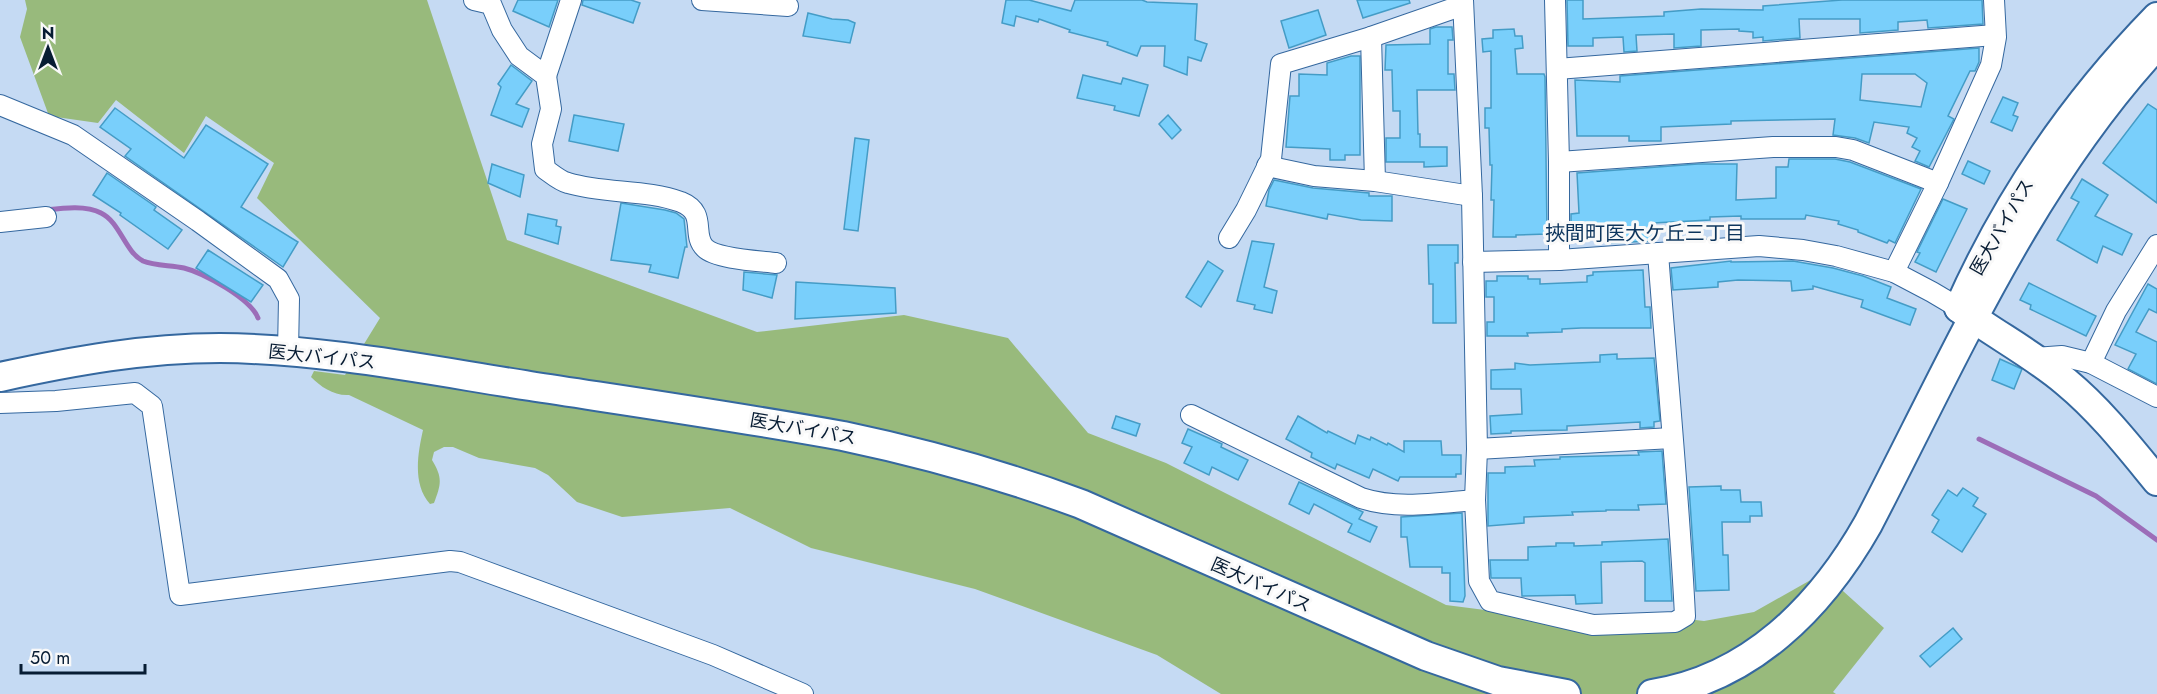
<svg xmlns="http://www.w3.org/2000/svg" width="2157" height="694" font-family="Jost,'Noto Sans JP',sans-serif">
<rect width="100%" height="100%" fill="#c5daf3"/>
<path fill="#98ba7c" d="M25,0H427L507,240L757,332L904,315L1008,338L1088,433L1166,463L1446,605L1485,610L1490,601L1543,616L1687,619L1704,621L1754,612L1823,573L1884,628L1833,692L1836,694H1221L1157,655L975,589L811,548L730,508L622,517L577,502L548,475L535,468L479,458L453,447H444L434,452L432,460C443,478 441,484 434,503L430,504C412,484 418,453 423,430L349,395C334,396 321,387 311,377L314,371L345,375L380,318L257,198L274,163L206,116L184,153L116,100L98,123L49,116L20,37L27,9Z"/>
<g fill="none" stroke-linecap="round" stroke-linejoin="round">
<g stroke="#9c6db8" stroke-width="5">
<path d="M46,210C63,208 86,205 101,213C120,222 125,252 143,261C155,266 171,265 184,268C204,273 251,299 258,318"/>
<polyline points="1979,439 2096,496 2157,540"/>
</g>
</g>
<g fill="#79cffb" stroke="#449cc6" stroke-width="1.5" fill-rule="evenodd">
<polygon points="518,0 558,0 549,27 513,11"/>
<polygon points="583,0 631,0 640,3 633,23 582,5"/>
<polygon points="1006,0 1029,0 1071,11 1075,0 1142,0 1147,2 1197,4 1195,40 1207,44 1201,61 1188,57 1187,75 1164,66 1165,46 1141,46 1137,56 1107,45 1108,42 1069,32 1070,30 1039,19 1038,22 1016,16 1014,26 1002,23"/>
<polygon points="1357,0 1409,0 1410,3 1363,18"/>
<polygon points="1567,0 1583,0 1583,19 1664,16 1664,12 1701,9 1763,10 1763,6 1842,0 1982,0 1983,24 1928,28 1927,20 1898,22 1898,30 1860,33 1860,19 1799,19 1800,38 1763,41 1763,37 1753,38 1753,32 1739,31 1739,29 1701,30 1701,46 1674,48 1674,34 1636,35 1637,51 1624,52 1623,37 1593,38 1593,46 1568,46"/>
<polygon points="1318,10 1326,35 1289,48 1281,21"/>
<polygon points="808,13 832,19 848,20 855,23 850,43 803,36"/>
<polygon points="1436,27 1452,27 1453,40 1448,40 1448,74 1454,74 1455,90 1417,90 1418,134 1420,134 1420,147 1447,147 1447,166 1424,167 1424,162 1386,162 1386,138 1400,138 1400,111 1393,111 1392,70 1385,70 1386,45 1430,44 1430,29"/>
<polygon points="1514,29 1515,36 1522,36 1523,48 1515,49 1517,74 1544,74 1545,77 1547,234 1516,235 1516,237 1493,237 1494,200 1491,200 1492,165 1490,165 1489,128 1485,128 1485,108 1491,108 1491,51 1483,52 1482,39 1493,38 1493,30"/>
<path d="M1979,48V62L1975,71H1970L1948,116L1954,119L1929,167L1915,161L1920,151L1912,147L1917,138L1907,133L1909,127L1874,122L1869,143L1855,138L1833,135L1835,119L1731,121V124L1661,127V141H1629V136H1577L1575,80L1620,82V76ZM1862,74H1915L1927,83L1921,107L1860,100Z"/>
<polygon points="1351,56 1360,56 1360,155 1345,155 1345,160 1330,160 1330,149 1286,147 1290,96 1299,96 1299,74 1327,75 1327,63"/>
<polygon points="511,65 532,81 516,104 529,109 522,127 491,115 501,87 498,84"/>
<polygon points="1083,75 1121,84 1123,78 1148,85 1139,116 1114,110 1115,106 1077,98"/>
<polygon points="2003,97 2018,103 2013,115 2018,117 2012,131 1991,122"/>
<polygon points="2148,104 2157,110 2157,203 2103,163"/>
<polygon points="115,108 184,158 206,125 268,164 241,207 298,242 283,267 125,156 131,149 100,127"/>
<polygon points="574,115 624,124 618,151 569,141"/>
<polygon points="1168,115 1181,130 1172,139 1159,124"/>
<polygon points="855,138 869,140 858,231 844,229"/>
<polygon points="1789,159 1835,159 1850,162 1921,189 1895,243 1889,240 1887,243 1858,232 1858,230 1838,224 1839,221 1806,215 1805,219 1741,219 1741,216 1710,217 1710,220 1653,223 1653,241 1610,243 1610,230 1571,233 1571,214 1579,213 1577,173 1698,164 1737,164 1736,200 1776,198 1776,167 1788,167"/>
<polygon points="1968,161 1990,171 1984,184 1962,174"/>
<polygon points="492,164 524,175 520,197 488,183"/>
<polygon points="107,173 156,207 154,210 182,230 168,249 120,215 121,213 93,195"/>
<polygon points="2082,179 2108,195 2095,216 2132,234 2122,255 2103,246 2097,263 2057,240 2079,202 2071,198"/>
<polygon points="1274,180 1313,188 1369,193 1369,196 1392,196 1392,221 1361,220 1328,214 1327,219 1266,206 1269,190"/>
<polygon points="1943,199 1967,209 1936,272 1915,262 1920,253 1917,252"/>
<polygon points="621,203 665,210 676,213 684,219 687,247 685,247 678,278 649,272 651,265 611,260"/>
<polygon points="528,214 557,220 556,226 561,227 558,244 525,234"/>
<polygon points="1252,241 1274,244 1264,287 1277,291 1272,313 1254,309 1255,305 1237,301"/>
<polygon points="1428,245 1458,245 1458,263 1455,263 1456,323 1433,323 1433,284 1429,284"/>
<polygon points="208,250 263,285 251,302 196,268"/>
<polygon points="1208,261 1223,271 1201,307 1186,297"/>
<polygon points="1731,261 1731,262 1793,261 1833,268 1863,276 1891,287 1887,298 1916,309 1910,325 1861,307 1863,300 1813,286 1813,289 1792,291 1791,281 1738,280 1718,282 1718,287 1673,290 1671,268"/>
<polygon points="1643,270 1645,307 1650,307 1651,328 1581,328 1562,329 1562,332 1527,333 1528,336 1487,336 1487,322 1494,322 1494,297 1486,297 1486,281 1497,281 1497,276 1528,276 1528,279 1540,279 1540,284 1587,282 1587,276 1593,275 1593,272"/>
<polygon points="744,272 777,275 772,298 743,290"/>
<polygon points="796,282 895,288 896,313 795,319"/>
<polygon points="2029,283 2096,316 2086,336 2030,309 2031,305 2020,300"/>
<polygon points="2148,284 2157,289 2157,313 2149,309 2136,332 2157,342 2157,384 2128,369 2136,354 2115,345"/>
<polygon points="1617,354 1617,359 1654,358 1660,421 1654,422 1654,427 1640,428 1640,422 1567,426 1567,430 1511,431 1511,433 1491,434 1490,416 1522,414 1521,389 1491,389 1491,370 1515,369 1515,363 1530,365 1600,362 1600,355"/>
<polygon points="2000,359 2022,369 2014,389 1992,380"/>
<polygon points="1116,416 1140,424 1136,436 1112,428"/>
<polygon points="1298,416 1327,433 1328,431 1355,444 1358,435 1370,440 1371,437 1387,445 1388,443 1404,452 1404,441 1441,441 1442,455 1461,455 1461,474 1456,474 1456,477 1400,477 1398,481 1373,469 1369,478 1337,464 1335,469 1311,457 1312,453 1286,439"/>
<polygon points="1188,429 1222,444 1221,447 1248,460 1238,480 1212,467 1209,475 1184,463 1192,447 1182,443"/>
<polygon points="1662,451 1666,504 1638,505 1639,510 1606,510 1606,511 1572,512 1573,515 1524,517 1524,523 1488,526 1488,473 1505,473 1505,467 1535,466 1534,460 1560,459 1560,457 1639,455 1638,452"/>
<polygon points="1299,482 1363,512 1359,519 1377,527 1370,542 1348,532 1352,524 1314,504 1309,514 1289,504"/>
<polygon points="1721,486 1721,490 1740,490 1741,502 1761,502 1762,516 1750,516 1750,522 1722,522 1723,555 1728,555 1729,590 1696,591 1689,487"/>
<polygon points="1963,488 1978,498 1973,506 1986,514 1962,552 1932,532 1939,520 1932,515 1948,490 1957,496"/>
<polygon points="1462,513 1465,596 1463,602 1450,601 1450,573 1442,573 1442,567 1410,567 1407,537 1401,537 1401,517"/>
<polygon points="1668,539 1672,601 1645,601 1645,563 1642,561 1601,562 1602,603 1576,604 1575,595 1522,596 1521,578 1491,578 1490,560 1528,560 1528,547 1556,546 1556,543 1574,543 1574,546 1602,545 1602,542"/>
<polygon points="1953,628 1962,639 1930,667 1920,656"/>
</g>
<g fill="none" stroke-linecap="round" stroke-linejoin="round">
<g stroke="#35689f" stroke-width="22">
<g id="street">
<path d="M474,0L491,4L502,30L519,56L546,76L551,109L542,144L545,169C552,174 560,181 568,183C605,194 646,189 681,202C708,213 691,235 705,248C716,259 760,261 776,263"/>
<polyline points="702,0 788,6"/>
<path d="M1463,0L1472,196L1477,449L1475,500L1479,581L1490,601L1593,625L1675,622L1685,616C1679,495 1667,374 1658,253"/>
<polyline points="1555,0 1559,162 1559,260"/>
<polyline points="1371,37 1375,181"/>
<polyline points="1557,69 1995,35"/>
<polyline points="546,76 571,0"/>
<polyline points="0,105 73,135 198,221 278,279 289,299 288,351"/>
<polyline points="1559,162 1773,147 1836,147 1853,150 1938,183"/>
<polyline points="1267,166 1314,176 1375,181 1472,196"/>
<polyline points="0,222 46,217"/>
<polyline points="1229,238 1246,210 1271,159 1281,64 1371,37 1463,5"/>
<polyline points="1473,262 1559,260 1759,246 1803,250 1836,256 1894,272 1932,292 1959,308"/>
<polyline points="1894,272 1938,183 1991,65 1996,37 1994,0"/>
<polyline points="2035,358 2062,356 2091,363 2157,397"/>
<polyline points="2091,363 2116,311 2157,245"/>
<polyline points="0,403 56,401 135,393 152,406 180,595 450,561 460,562 713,655 803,694"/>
<path d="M1191,415L1361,498C1398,510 1437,503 1475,500"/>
<polyline points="1477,449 1672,438"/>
</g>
</g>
<g stroke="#35689f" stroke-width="32">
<g id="secondary">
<path d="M1959,308C2007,200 2075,101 2157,17"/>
<path d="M1959,308C1994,334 2033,354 2066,382C2101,411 2129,447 2157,481"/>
<path d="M0,377C73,361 145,348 220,348C324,349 427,370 530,386C634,402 739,417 843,436C924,453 1003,475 1081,504L1426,656L1498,681L1566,694"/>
<path d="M1652,694C1750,679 1821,607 1868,524C1954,359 2029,183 2157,45"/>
</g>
</g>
<use href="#street" stroke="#fff" stroke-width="20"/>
<use href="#secondary" stroke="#fff" stroke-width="28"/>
</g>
<g text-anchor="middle" stroke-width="6" stroke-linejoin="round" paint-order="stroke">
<g font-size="18" fill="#071c33" stroke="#f9f9f9">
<text transform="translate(2002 227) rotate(-60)" y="6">医大バイパス</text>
<text transform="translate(322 357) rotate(6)" y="6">医大バイパス</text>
<text transform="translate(803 429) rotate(10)" y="6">医大バイパス</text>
<text transform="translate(1261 585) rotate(24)" y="6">医大バイパス</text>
</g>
<g font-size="20" fill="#0c345c" stroke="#f9f9f9">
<text x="1645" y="240">挾間町医大ケ丘三丁目</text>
</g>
</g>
<g transform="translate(48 48)" stroke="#f9f9f9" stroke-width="4.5" paint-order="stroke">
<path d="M0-4.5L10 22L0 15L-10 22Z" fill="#071c33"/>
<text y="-9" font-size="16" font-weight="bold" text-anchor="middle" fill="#071c33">N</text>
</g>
<path d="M21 664v9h124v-9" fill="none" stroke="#071c33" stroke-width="3"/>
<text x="30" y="664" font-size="18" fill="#071c33" stroke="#f9f9f9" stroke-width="4.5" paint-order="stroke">50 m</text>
</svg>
